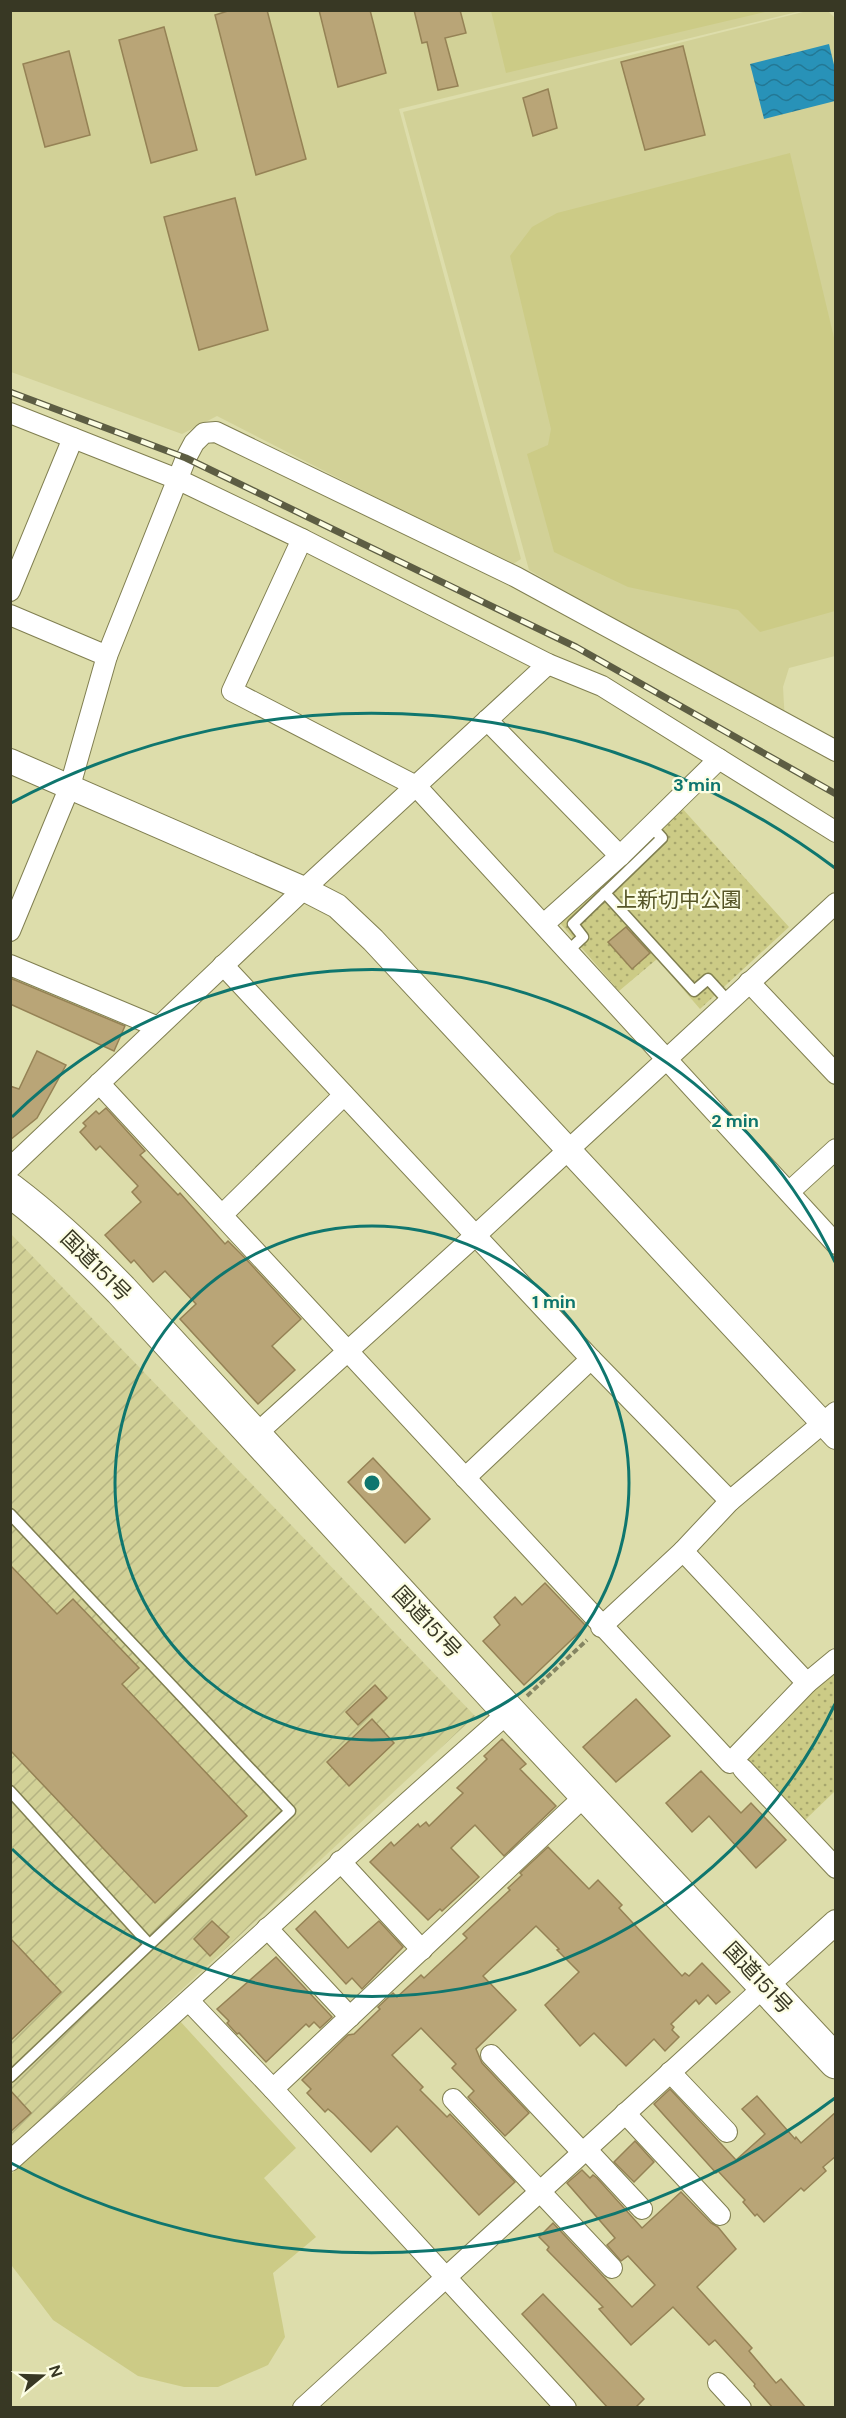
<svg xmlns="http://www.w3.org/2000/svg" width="846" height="2418" font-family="'DM Sans','Noto Sans JP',sans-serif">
<defs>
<pattern id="industrial-furrows" width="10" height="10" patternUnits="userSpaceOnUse" patternTransform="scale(1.5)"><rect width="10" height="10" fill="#d2d197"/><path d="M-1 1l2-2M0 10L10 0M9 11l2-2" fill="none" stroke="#b5b482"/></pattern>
<pattern id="park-dots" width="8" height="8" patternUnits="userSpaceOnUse" patternTransform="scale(1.5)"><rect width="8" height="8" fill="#cccb86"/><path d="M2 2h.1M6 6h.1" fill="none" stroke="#a7a66d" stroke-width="1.8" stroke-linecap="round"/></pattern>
<pattern id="water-waves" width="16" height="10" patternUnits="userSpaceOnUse" patternTransform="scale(1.5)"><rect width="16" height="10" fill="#2892b8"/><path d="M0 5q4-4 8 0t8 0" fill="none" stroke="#237895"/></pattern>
</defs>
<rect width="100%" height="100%" fill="#ddddab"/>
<g fill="#d2d197">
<polygon points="10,11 801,11 399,109 521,559 510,566 217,416 182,434 11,372"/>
<polygon points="807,11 828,11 835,18 835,656 789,668 783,687 785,723 529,570 403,112"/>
</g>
<polygon fill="url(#industrial-furrows)" points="11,1234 475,1716 11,2149"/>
<g fill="url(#park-dots)">
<polygon points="681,807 789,927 700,1009 657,959 619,991 560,923"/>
<polygon points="835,1666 835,1791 802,1823 743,1756"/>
</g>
<g fill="#cccb86">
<polygon points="491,11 491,10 769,11 506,73"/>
<polygon points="790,153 835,342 835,611 760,632 738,610 628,587 554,552 527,454 548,445 551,429 510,256 532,227 557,213"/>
<polygon points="179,2020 296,2148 264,2178 316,2237 273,2273 285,2337 268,2365 218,2387 184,2387 138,2376 53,2320 12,2266 10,2257 10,2175"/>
</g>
<polygon fill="url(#water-waves)" points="829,44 835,69 835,101 764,119 750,64"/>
<g fill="#b9a577" stroke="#958255" stroke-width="1.5">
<polygon points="231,10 267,10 306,159 256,175 215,15"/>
<polygon points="319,10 370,10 386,73 338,87"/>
<polygon points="414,10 460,10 466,33 445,38 458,86 438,90 427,42 422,43"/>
<polygon points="164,27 197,150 151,163 119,40"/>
<polygon points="683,46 705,135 645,150 621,62"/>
<polygon points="69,51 90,135 45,147 23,64"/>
<polygon points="548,89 557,128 533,136 523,98"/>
<polygon points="235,198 268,330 199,350 164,217"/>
<polygon points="626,927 650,953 632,969 608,942"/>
<polygon points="10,978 125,1026 114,1051 10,1004"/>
<polygon points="37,1051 66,1065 37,1118 10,1140 10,1086 19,1089"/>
<polygon points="106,1108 145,1151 140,1155 178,1195 180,1193 225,1244 228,1241 245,1258 301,1319 272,1346 295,1370 258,1404 180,1319 196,1304 165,1271 153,1282 134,1260 131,1263 105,1235 141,1202 132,1192 138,1186 100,1146 96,1150 80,1132 86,1126 83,1123 96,1111 99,1114"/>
<polygon points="373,1458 430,1519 405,1543 348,1482"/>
<polygon points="10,1565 57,1614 73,1599 139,1668 122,1684 247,1816 155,1903 10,1750"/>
<polygon points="545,1583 586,1626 524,1685 483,1641 500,1625 494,1617 515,1597 522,1605"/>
<polygon points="375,1685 387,1698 358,1725 346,1712"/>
<polygon points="636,1699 670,1736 616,1782 583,1747"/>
<polygon points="372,1719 394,1743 349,1786 327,1762"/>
<polygon points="502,1739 526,1764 520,1769 556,1806 504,1856 475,1825 451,1848 479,1877 442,1911 440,1909 428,1920 370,1862 391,1842 394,1846 418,1824 420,1827 426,1822 429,1826 463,1793 457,1788 487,1759 484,1756"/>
<polygon points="701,1771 741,1813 751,1803 786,1840 756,1868 709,1816 692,1832 666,1803"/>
<polygon points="548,1847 589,1889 598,1880 622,1905 619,1908 682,1976 685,1973 689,1976 702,1963 730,1992 716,2004 708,1995 699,2004 696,2000 671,2024 674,2027 672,2030 679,2037 665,2051 654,2039 626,2066 594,2033 580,2046 545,2005 579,1972 557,1950 559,1949 536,1926 483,1976 516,2010 476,2049 482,2063 529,2113 505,2136 468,2097 474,2091 452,2068 456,2064 421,2028 392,2055 423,2087 420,2090 447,2117 450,2114 515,2182 479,2215 397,2126 371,2152 334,2114 328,2109 325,2112 307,2093 311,2089 302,2080 348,2035 354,2034 380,2009 378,2007 393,1993 397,1997 421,1975 424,1978 467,1938 463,1934 510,1890 508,1888 522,1875 520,1873"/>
<polygon points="315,1911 348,1948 379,1921 403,1947 362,1989 352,1978 346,1984 296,1929"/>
<polygon points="212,1921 229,1937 210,1956 194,1939"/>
<polygon points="10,1938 61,1992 10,2041"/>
<polygon points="276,1957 332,2017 320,2028 314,2022 309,2027 306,2024 266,2062 239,2033 237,2034 227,2023 229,2021 217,2009"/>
<polygon points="670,2089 736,2160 765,2134 742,2109 757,2096 795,2139 796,2137 801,2143 836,2112 836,2156 823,2167 826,2171 804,2191 801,2188 764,2222 757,2214 755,2216 743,2202 745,2200 718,2171 716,2173 654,2104"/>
<polygon points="10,2090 31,2113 10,2132"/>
<polygon points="635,2141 654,2162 634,2182 614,2162"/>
<polygon points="582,2170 590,2178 593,2175 597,2178 642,2228 681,2192 711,2223 718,2227 736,2249 697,2287 752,2348 749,2351 776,2383 781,2379 806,2408 773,2408 754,2386 755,2384 715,2340 709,2345 673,2307 631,2345 599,2309 603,2307 547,2250 549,2247 539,2237 553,2223 632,2307 655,2285 628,2256 621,2261 607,2245 615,2238 567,2183"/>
<polygon points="543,2294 644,2399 635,2408 608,2408 522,2314"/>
</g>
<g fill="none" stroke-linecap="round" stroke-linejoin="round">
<g stroke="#807f51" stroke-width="13">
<g id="service">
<polyline points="605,893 694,991 708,979 728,1001"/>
<polyline points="568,951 583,937 573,924 662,838 650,825"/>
<polyline points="10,1514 290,1811 10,2077"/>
<polyline points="10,1791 149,1944"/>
</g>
</g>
<g stroke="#807f51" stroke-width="22">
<g id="minor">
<polyline points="10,413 177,479 302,539 548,664 602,686 836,832"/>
<polyline points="302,539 232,691 416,786 836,1244"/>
<polyline points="10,591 73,438"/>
<polyline points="10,615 107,656"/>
<polyline points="487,720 620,856"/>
<polyline points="544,924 620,856 719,759"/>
<polyline points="10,931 70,786 107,656 186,458 194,443 204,433 216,432 516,577 836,751"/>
<polyline points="10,965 158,1027"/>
<polyline points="223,965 591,1359 730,1501"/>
<polyline points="749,982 836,1074"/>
<polyline points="99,1083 730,1763 807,1683 836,1659"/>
<polyline points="10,1168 304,889 548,664"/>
<polyline points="789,1192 836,1149"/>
<polyline points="222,1215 344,1095"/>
<polyline points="255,1435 476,1235 836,903"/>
<polyline points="465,1478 591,1359"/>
<polyline points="683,1551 807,1683"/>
<polyline points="601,1627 683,1551 730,1501 836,1412"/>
<polyline points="743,1769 836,1868"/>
<polyline points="340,1861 422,1950"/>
<polyline points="267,1928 350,2017"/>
<polyline points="189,2001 273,2089 566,2408"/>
<polyline points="491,2055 582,2152"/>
<polyline points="670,2072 727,2132"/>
<polyline points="273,2089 587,1794"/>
<polyline points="453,2099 612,2268"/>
<polyline points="625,2113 720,2215"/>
<polyline points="586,2149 642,2209"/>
<path d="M10,2161C177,2012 341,1860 509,1712"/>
<polyline points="718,2383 741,2408"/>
<polyline points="303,2408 765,1986"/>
</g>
</g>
<g stroke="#807f51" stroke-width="26">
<g id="tertiary">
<polyline points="10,761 304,889 337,906 373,940 836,1437"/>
<polyline points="765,1986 836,1922"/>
</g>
</g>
<g stroke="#807f51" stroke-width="35">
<path id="trunk" d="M10,1190C51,1221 86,1254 121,1290L509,1712L836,2062"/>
</g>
<polyline stroke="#848462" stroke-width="4" stroke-dasharray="6 3" stroke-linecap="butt" points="527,1696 587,1640"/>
<use href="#service" stroke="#fff" stroke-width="10"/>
<use href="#minor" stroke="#fff" stroke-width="20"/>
<use href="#tertiary" stroke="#fff" stroke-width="24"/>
<use href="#trunk" stroke="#fff" stroke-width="33"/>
<g stroke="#5d5d43" stroke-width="7">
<polyline id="rail" points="10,392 186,458 576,647 836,794"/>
</g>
<use href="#rail" stroke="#fcfde3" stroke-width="4.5" stroke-dasharray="14" stroke-linecap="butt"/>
</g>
<g fill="none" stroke="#0f766e" stroke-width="3">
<circle cx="372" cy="1483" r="257"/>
<path d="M835 1704A513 513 0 0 1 12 1849M12 1117A513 513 0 0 1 835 1262"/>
<path d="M835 2098A770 770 0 0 1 11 2163M11 803A770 770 0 0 1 835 868"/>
</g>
<g text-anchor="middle" stroke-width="4.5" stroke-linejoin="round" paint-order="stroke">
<g font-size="21" fill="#555426" stroke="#fcfde3">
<text x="679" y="907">上新切中公園</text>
</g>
<g font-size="21" fill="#383824" stroke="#fcfde3">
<text transform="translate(96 1266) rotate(45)" y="7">国道151号</text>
<text transform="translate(427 1622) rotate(47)" y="7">国道151号</text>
<text transform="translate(758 1978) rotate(47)" y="7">国道151号</text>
</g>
</g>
<circle cx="372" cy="1483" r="9" fill="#0f766e" stroke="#fcfde3" stroke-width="3"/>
<g font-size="18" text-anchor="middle" font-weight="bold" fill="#0f766e" stroke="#fcfde3" stroke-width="4.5" stroke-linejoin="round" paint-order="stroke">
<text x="697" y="791">3 min</text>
<text x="735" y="1127">2 min</text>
<text x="554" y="1308">1 min</text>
</g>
<rect width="846" height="2418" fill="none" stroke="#383824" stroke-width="24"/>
<g transform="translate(42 2376) rotate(71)" stroke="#fcfde3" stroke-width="4.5" paint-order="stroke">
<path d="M0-4.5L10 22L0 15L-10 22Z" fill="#383824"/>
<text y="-9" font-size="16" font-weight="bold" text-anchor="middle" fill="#383824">N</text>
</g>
</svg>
